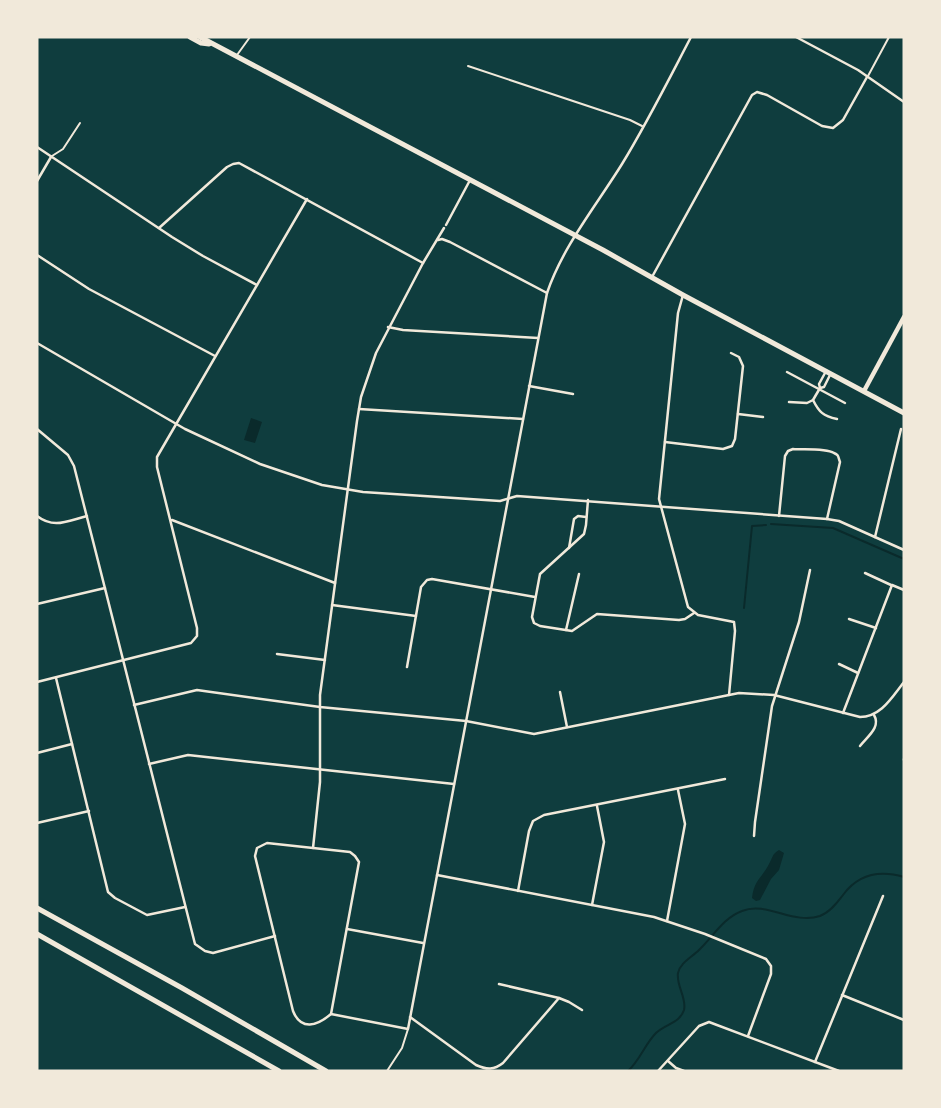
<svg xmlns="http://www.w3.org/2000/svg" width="941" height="1108" font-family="Overpass,sans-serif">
<rect width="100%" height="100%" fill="#0f3d3e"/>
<g fill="#0a2a2b">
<polygon points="251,418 262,422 255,443 244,440"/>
<path d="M779,850L784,853L779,870L771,879L760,900L756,901L752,898C754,880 762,878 769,864C773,857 772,854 779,850Z"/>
</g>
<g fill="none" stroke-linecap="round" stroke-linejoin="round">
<g stroke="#0a2a2b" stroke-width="2">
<polyline points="771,524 833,528 904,559"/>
<polyline points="744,608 752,526 766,525"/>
<path d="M628,1071C640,1060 645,1044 656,1033C665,1024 680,1023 684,1010C687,998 676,986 678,973C680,963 692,957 699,950C713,937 723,918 742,911C767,901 793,925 820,916C830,912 837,903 843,895C859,873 880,870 904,877"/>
</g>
<g stroke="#f1e9da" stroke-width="2">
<polyline points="237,55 250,37"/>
<polyline points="468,66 630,120 642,126"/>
<polyline points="868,76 889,37"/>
<polyline points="52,156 63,149 80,123"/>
<polyline points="387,1071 402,1048 408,1029"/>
</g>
<g stroke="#f1e9da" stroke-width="2.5">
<polyline points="796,37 858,70 904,102"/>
<polyline points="37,147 172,237 203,256 257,285"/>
<polyline points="37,181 51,157"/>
<polyline points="446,225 469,182"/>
<polyline points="159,228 227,167 233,164 239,163 423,263"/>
<polyline points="438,240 442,239 450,242 547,293"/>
<polyline points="37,255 89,289 215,356"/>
<polyline points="652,277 752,95 757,92 767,95 822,126 833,128 843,120 867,77"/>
<polyline points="683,295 678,313 659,499 688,607 698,615 734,622 735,631 729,695"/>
<polyline points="388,327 403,330 538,338"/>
<polyline points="37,343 185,429 260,464 322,485 363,492 500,501 517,496 827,519 839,521 904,550"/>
<polyline points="787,372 845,403"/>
<path d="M825,373L819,384L820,388L813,400C819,412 823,416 837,419"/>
<polyline points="529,386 573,394"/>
<polyline points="820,388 824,387 830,375"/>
<polyline points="789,402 807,403 813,400"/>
<polyline points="359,409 523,419"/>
<polyline points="738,414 763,417"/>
<polyline points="37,429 68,455 74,466 195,944 205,951 213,953 275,936"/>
<polyline points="665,442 723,449 732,446 735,439 743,366 739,357 731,353"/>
<polyline points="588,500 586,525 584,534 540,574 532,617 534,623 540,626 572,631 597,614 679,620 685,619 694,613"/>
<path d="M37,516C54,529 67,521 87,516"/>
<path d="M779,516L785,456L788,451L793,449C803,450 825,448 834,453C839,455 838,457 840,462L827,519"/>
<polyline points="172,520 335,583"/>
<polyline points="875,537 901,429"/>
<polyline points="569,548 574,519 578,516 586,517"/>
<polyline points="865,573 891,585"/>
<polyline points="37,604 105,588"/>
<polyline points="332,605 416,616"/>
<polyline points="849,619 876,628"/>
<polyline points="566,630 579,574"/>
<polyline points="277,654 325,660"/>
<polyline points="839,664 858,673"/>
<polyline points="407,667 421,587 427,580 432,579 535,597"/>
<polyline points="56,678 108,892 115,898 147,915 185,907"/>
<polyline points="37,682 191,643 197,636 197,628 157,467 157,457 307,199"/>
<polyline points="560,692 567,727"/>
<path d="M134,705L197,690L204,691L320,707L466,721L534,734L739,693L774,695L860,717C881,717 892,697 904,682"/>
<polyline points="843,713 892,585 904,590"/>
<path d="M860,746C868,736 881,727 874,715"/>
<polyline points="37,753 72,744"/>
<polyline points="904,760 904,759"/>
<polyline points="149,764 188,755 454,784"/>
<polyline points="37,823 89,811"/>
<polyline points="754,836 755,822 772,706 799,622 810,570"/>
<path d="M267,843L350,852L355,856L359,862L331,1014C317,1026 301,1031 293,1011L255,856L257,848Z"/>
<polyline points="313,848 320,782 320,695 357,421 361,397 376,353 423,263 444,228"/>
<polyline points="437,875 654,917 705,934 766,959 771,966 771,974 748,1036"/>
<polyline points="518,891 529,831 533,821 544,815 725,779"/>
<polyline points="592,905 604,842 597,806"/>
<polyline points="667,921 685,824 678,790"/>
<polyline points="347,929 423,943"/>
<polyline points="499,984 559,998 569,1002 582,1010"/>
<polyline points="842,995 904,1020"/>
<path d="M331,1014L408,1029L547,293C563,246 596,206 622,164C647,123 669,79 691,37"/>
<path d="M410,1017L476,1065C487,1070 494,1070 503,1063L559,998"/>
<polyline points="668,1061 676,1068 684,1071"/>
<polyline points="815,1062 883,896"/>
<polyline points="658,1071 699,1026 709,1022 839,1071"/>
</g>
<polyline stroke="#f1e9da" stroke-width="4.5" points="864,391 904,317"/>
<g stroke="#f1e9da" stroke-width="5">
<polyline points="190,37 201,43 209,44"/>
<polyline points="200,37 603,250 683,295 904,413"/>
</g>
<g stroke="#f1e9da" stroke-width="5">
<polyline points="37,908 182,988 326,1071"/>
<polyline points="37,934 279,1071"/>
</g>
</g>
<rect width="941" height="1108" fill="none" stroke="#f1e9da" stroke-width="77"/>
</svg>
